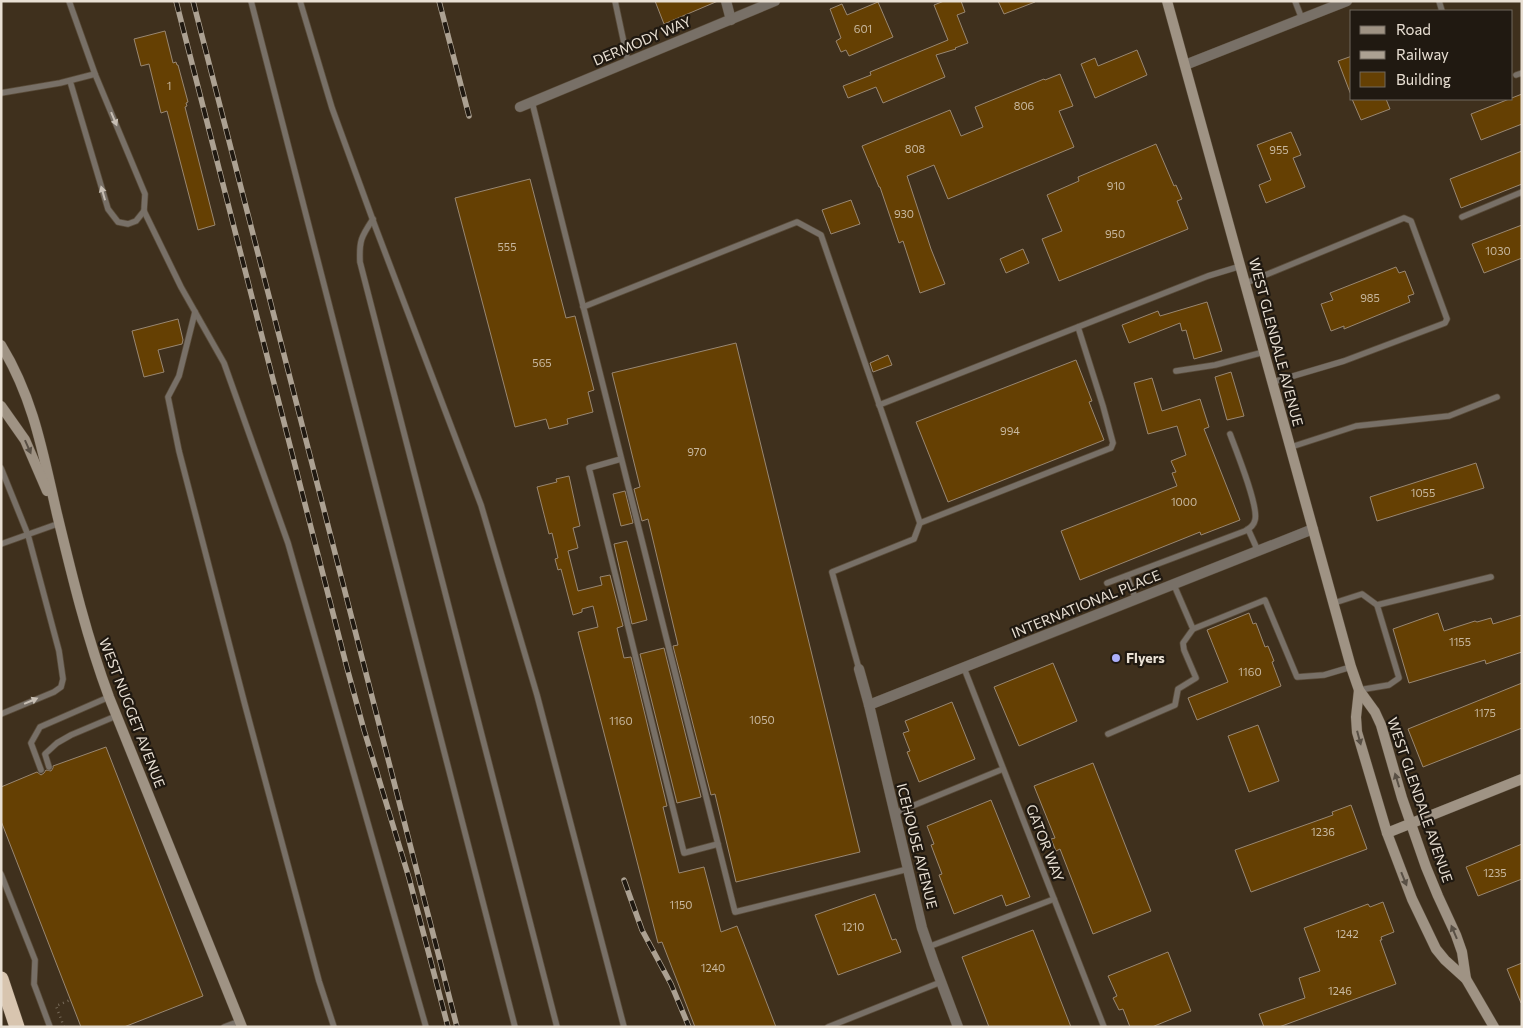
<svg xmlns="http://www.w3.org/2000/svg" width="1523" height="1028" font-family="Commissioner,sans-serif">
<rect width="100%" height="100%" fill="#3f301d"/>
<g fill="#654003" stroke="#998772">
<polygon points="655,1 718,1 664,24"/>
<polygon points="944,1 961,1 965,12 957,15 968,43 955,48 956,49 936,55 945,77 883,103 876,87 848,98 843,86 871,75 870,72 948,40 934,5"/>
<polygon points="998,1 1034,1 1035,2 1004,14"/>
<polygon points="878,2 893,37 849,56 846,50 841,52 836,41 841,38 830,9 842,4 847,15"/>
<polygon points="165,31 173,63 176,62 177,65 178,65 188,102 186,103 187,106 185,107 215,225 198,230 167,111 161,113 149,64 141,66 134,39"/>
<polygon points="1137,50 1147,75 1095,98 1081,64 1095,58 1098,66"/>
<polygon points="1352,56 1352,95 1351,95 1338,61"/>
<polygon points="1060,74 1073,106 1059,111 1074,147 948,199 934,165 907,176 931,249 945,284 920,293 903,241 899,243 880,187 879,187 862,146 950,110 961,136 983,127 975,107 1044,79 1045,80"/>
<polygon points="1522,94 1522,124 1481,140 1471,114"/>
<polygon points="1352,99 1386,99 1390,109 1361,120"/>
<polygon points="1291,132 1301,155 1293,158 1305,187 1266,203 1259,185 1271,180 1257,145"/>
<polygon points="1156,144 1174,186 1176,185 1182,199 1177,201 1188,229 1059,281 1042,239 1062,231 1047,195 1079,181 1078,177"/>
<polygon points="1522,151 1522,184 1461,208 1450,179"/>
<polygon points="530,179 566,318 575,316 594,390 588,392 593,412 567,419 568,424 549,429 546,419 515,427 455,198"/>
<polygon points="851,200 860,224 831,234 822,210"/>
<polygon points="1522,225 1522,258 1484,273 1472,244"/>
<polygon points="1023,249 1029,263 1006,273 1000,259"/>
<polygon points="1396,267 1399,273 1405,271 1414,294 1408,296 1410,302 1344,329 1344,326 1331,331 1321,304 1333,300 1330,293"/>
<polygon points="1207,302 1222,351 1194,359 1186,330 1182,331 1180,323 1129,343 1122,325 1158,311 1160,316"/>
<polygon points="178,319 183,340 182,344 158,350 164,372 144,377 132,331"/>
<polygon points="736,343 860,852 736,882 715,794 711,795 673,646 678,645 648,519 642,521 634,489 640,487 612,373"/>
<polygon points="888,355 892,365 873,372 870,363"/>
<polygon points="1076,360 1092,401 1089,402 1104,440 948,502 916,422"/>
<polygon points="1231,372 1244,416 1227,420 1215,377"/>
<polygon points="1152,378 1162,411 1200,399 1209,427 1204,429 1240,520 1201,535 1200,532 1080,580 1061,531 1177,486 1172,473 1176,472 1171,461 1186,455 1177,426 1148,434 1134,383"/>
<polygon points="1476,463 1484,488 1377,521 1370,497"/>
<polygon points="569,476 580,526 573,528 578,548 568,551 578,591 602,585 600,577 610,575 623,626 617,628 624,658 631,657 667,806 663,807 679,873 704,867 721,932 737,926 776,1027 695,1027 662,942 658,943 578,632 598,627 593,606 582,609 582,612 573,615 561,569 558,570 555,559 558,558 552,533 549,534 537,487 557,482 556,479"/>
<polygon points="625,491 633,523 621,526 613,494"/>
<polygon points="627,541 647,620 632,624 614,544"/>
<polygon points="1249,613 1253,624 1256,623 1265,647 1268,646 1274,661 1272,662 1281,686 1197,720 1188,698 1228,682 1207,630"/>
<polygon points="1438,613 1444,631 1475,621 1477,622 1491,618 1493,624 1522,615 1522,652 1486,664 1485,660 1409,683 1393,629"/>
<polygon points="664,648 701,797 677,803 640,654"/>
<polygon points="1053,663 1077,721 1019,746 994,687"/>
<polygon points="1522,683 1522,728 1423,767 1408,729"/>
<polygon points="952,702 975,759 919,782 907,752 910,751 903,733 909,731 905,721"/>
<polygon points="1258,725 1279,781 1249,792 1228,736"/>
<polygon points="106,747 203,996 124,1027 81,1027 1,821 1,787 37,772 41,775 44,773 46,770 51,771 53,768 53,766"/>
<polygon points="1093,763 1151,911 1093,934 1060,849 1056,851 1051,839 1055,838 1034,786"/>
<polygon points="991,800 1030,897 1006,906 1002,895 954,914 939,875 942,874 931,845 934,844 927,826"/>
<polygon points="1351,805 1367,849 1251,892 1235,850 1333,815 1332,812"/>
<polygon points="1522,844 1522,879 1478,896 1466,867"/>
<polygon points="875,894 892,940 896,939 901,952 838,975 815,915"/>
<polygon points="1383,902 1394,932 1381,937 1382,940 1380,940 1396,984 1279,1027 1264,1027 1259,1014 1305,998 1299,978 1320,971 1304,928 1368,904 1370,907"/>
<polygon points="1033,930 1071,1027 989,1027 962,957"/>
<polygon points="1168,952 1191,1011 1152,1027 1130,1027 1123,1009 1119,1010 1113,998 1117,996 1108,976"/>
<polygon points="1522,963 1522,1003 1521,1003 1507,969"/>
</g>
<g fill="none" stroke-linecap="round" stroke-linejoin="round">
<g stroke="#5a4c3a" stroke-width="7">
<g id="lane">
<polyline points="69,1 95,74 145,194 144,211 136,221 128,224 118,222 108,209 70,81"/>
<polyline points="251,1 515,1027"/>
<polyline points="300,1 332,108 375,226 481,505 537,695 624,1027"/>
<polyline points="615,1 628,62"/>
<polyline points="1295,1 1302,19"/>
<polyline points="1439,1 1442,11"/>
<polyline points="1516,75 1522,73"/>
<polyline points="1,93 60,83 95,74"/>
<polyline points="532,102 735,912 908,869"/>
<polyline points="144,211 181,287 224,363 288,543 426,1027"/>
<polyline points="1462,217 1522,192"/>
<path d="M373,219C361,237 359,241 360,262L557,1027"/>
<polyline points="1246,283 1404,218 1411,221 1447,319 1445,323 1344,361 1273,382"/>
<polyline points="583,307 797,222 821,235 920,523 914,539 832,572 859,669"/>
<polyline points="195,312 179,376 168,397 179,451 245,705 319,981 334,1027"/>
<polyline points="1176,371 1215,365 1264,352"/>
<polyline points="879,405 1208,276 1241,266"/>
<polyline points="1291,447 1356,426 1449,416 1497,397"/>
<polyline points="621,459 589,468 684,853 718,844"/>
<polyline points="1,468 28,535 59,651 63,679 61,687 54,692 1,714"/>
<polyline points="920,523 1111,448 1113,443 1103,406 1078,327"/>
<polyline points="1248,529 1258,551"/>
<polyline points="1,544 60,523"/>
<polyline points="1127,576 1136,600"/>
<path d="M1107,583L1245,531C1249,529 1254,525 1255,520C1259,507 1236,450 1230,434"/>
<polyline points="1174,585 1193,629 1265,600 1297,677 1324,675 1351,667"/>
<polyline points="1334,603 1362,594 1377,605 1399,678 1389,685 1359,690"/>
<polyline points="1377,605 1491,577"/>
<polyline points="964,668 1104,1027"/>
<polyline points="1108,734 1175,705 1178,689 1196,678 1184,650 1183,643 1193,629"/>
<polyline points="49,767 45,754 57,743 71,735 116,716"/>
<polyline points="41,770 31,743 40,727 109,697"/>
<polyline points="895,813 1003,769"/>
<polyline points="1,874 35,960 34,984 50,1027"/>
<polyline points="928,947 1054,899"/>
<polyline points="224,1027 240,1021"/>
<polyline points="828,1027 941,982"/>
</g>
</g>
<g stroke="#5a4c3a" stroke-width="11">
<g id="street">
<polyline points="726,1 731,20"/>
<polyline points="1185,65 1347,1"/>
<polyline points="520,107 775,1"/>
<polyline points="859,669 869,705 922,928 934,963 958,1027"/>
<polyline points="869,705 1313,529"/>
</g>
</g>
<g stroke="#5a4c3a" stroke-width="11">
<g id="secondary">
<polyline points="1167,1 1351,667 1359,690 1375,712 1381,725 1402,798 1426,867 1438,896 1456,935 1462,952 1466,979"/>
<path d="M1,345C34,399 43,454 57,514C72,576 87,638 109,697L242,1027"/>
<polyline points="1,406 25,440 47,491"/>
<polyline points="1359,690 1356,717 1357,732 1387,833 1412,899 1436,949 1445,960 1466,979 1494,1027"/>
<polyline points="1387,833 1522,779"/>
</g>
</g>
<g stroke="#5a4c3a" stroke-width="16">
<polyline id="highway" points="1,979 17,1027"/>
</g>
<polyline stroke="#766958" stroke-width="2.5" stroke-dasharray="1 4" stroke-linecap="butt" points="64,1027 56,1006 70,1000"/>
<use href="#lane" stroke="#787067" stroke-width="5.5"/>
<use href="#street" stroke="#787067" stroke-width="10"/>
<use href="#secondary" stroke="#9f9384" stroke-width="10"/>
<use href="#highway" stroke="#d8c5af" stroke-width="15"/>
<g stroke="#aca192" stroke-width="5.5">
<g id="rail">
<polyline points="176,1 347,668 364,730 409,878 448,1027"/>
<polyline points="193,1 457,1027"/>
<polyline points="439,1 469,116"/>
<polyline points="624,880 642,930 671,984 689,1027"/>
</g>
</g>
<use href="#rail" stroke="#201911" stroke-width="4" stroke-dasharray="11" stroke-linecap="butt"/>
</g>
<defs><path id="oneway-solid" d="M-6-.8H1V-3.2L6.5 0L1 3.2V.8H-6Z" transform="scale(1.25)"/></defs>
<g fill="#c7beb3">
<use href="#oneway-solid" transform="translate(114 119) rotate(67)"/>
<use href="#oneway-solid" transform="translate(103 193) rotate(-106)"/>
<use href="#oneway-solid" transform="translate(31 701) rotate(-23)"/>
</g>
<g fill="#595045">
<use href="#oneway-solid" transform="translate(28 447) rotate(66)"/>
<use href="#oneway-solid" transform="translate(1359 738) rotate(75)"/>
<use href="#oneway-solid" transform="translate(1397 780) rotate(-107)"/>
<use href="#oneway-solid" transform="translate(1404 879) rotate(68)"/>
<use href="#oneway-solid" transform="translate(1454 932) rotate(-113)"/>
</g>
<circle fill="#acaffb" stroke="#201911" stroke-width="2" cx="1116" cy="658" r="5"/>
<g text-anchor="middle" stroke-width="4.5" stroke-linejoin="round" paint-order="stroke">
<g font-size="11" fill="#c8b8a0">
<text x="863" y="33">601</text>
<text x="169" y="90">1</text>
<text x="1024" y="110">806</text>
<text x="915" y="153">808</text>
<text x="1279" y="154">955</text>
<text x="1116" y="190">910</text>
<text x="904" y="218">930</text>
<text x="1115" y="238">950</text>
<text x="507" y="251">555</text>
<text x="1498" y="255">1030</text>
<text x="1370" y="302">985</text>
<text x="542" y="367">565</text>
<text x="1010" y="435">994</text>
<text x="697" y="456">970</text>
<text x="1423" y="497">1055</text>
<text x="1184" y="506">1000</text>
<text x="1460" y="646">1155</text>
<text x="1250" y="676">1160</text>
<text x="1485" y="717">1175</text>
<text x="762" y="724">1050</text>
<text x="621" y="725">1160</text>
<text x="1323" y="836">1236</text>
<text x="1495" y="877">1235</text>
<text x="681" y="909">1150</text>
<text x="853" y="931">1210</text>
<text x="1347" y="938">1242</text>
<text x="713" y="972">1240</text>
<text x="1340" y="995">1246</text>
</g>
<g font-size="14" fill="#e9e0d4" stroke="#201911">
<text transform="translate(642 41) rotate(-23)" y="5">DERMODY WAY</text>
<text transform="translate(1276 342) rotate(75)" y="5">WEST GLENDALE AVENUE</text>
<text transform="translate(1086 604) rotate(-22)" y="5">INTERNATIONAL PLACE</text>
<text transform="translate(132 713) rotate(69)" y="5">WEST NUGGET AVENUE</text>
<text transform="translate(1420 800) rotate(71)" y="5">WEST GLENDALE AVENUE</text>
<text transform="translate(1045 843) rotate(69)" y="5">GATOR WAY</text>
<text transform="translate(917 846) rotate(76)" y="5">ICEHOUSE AVENUE</text>
</g>
<g font-size="14" font-weight="bold" fill="#e9e0d4" stroke="#201911" text-anchor="start">
<text x="1126" y="663">Flyers</text>
</g>
</g>
<rect width="1523" height="1028" fill="none" stroke="#e9e0d4" stroke-width="5"/>
<rect x="1350" y="10" width="162" height="90" fill="#201911" stroke="#70695f"/>
<rect x="1360" y="26" width="25" height="8" fill="#9f9384" stroke="#70695f"/>
<text x="1396" y="35" font-size="15" fill="#e9e0d4">Road</text>
<rect x="1360" y="51" width="25" height="8" fill="#aca192" stroke="#70695f"/>
<text x="1396" y="60" font-size="15" fill="#e9e0d4">Railway</text>
<rect x="1360" y="72" width="25" height="15" fill="#654003" stroke="#70695f"/>
<text x="1396" y="85" font-size="15" fill="#e9e0d4">Building</text>
</svg>
